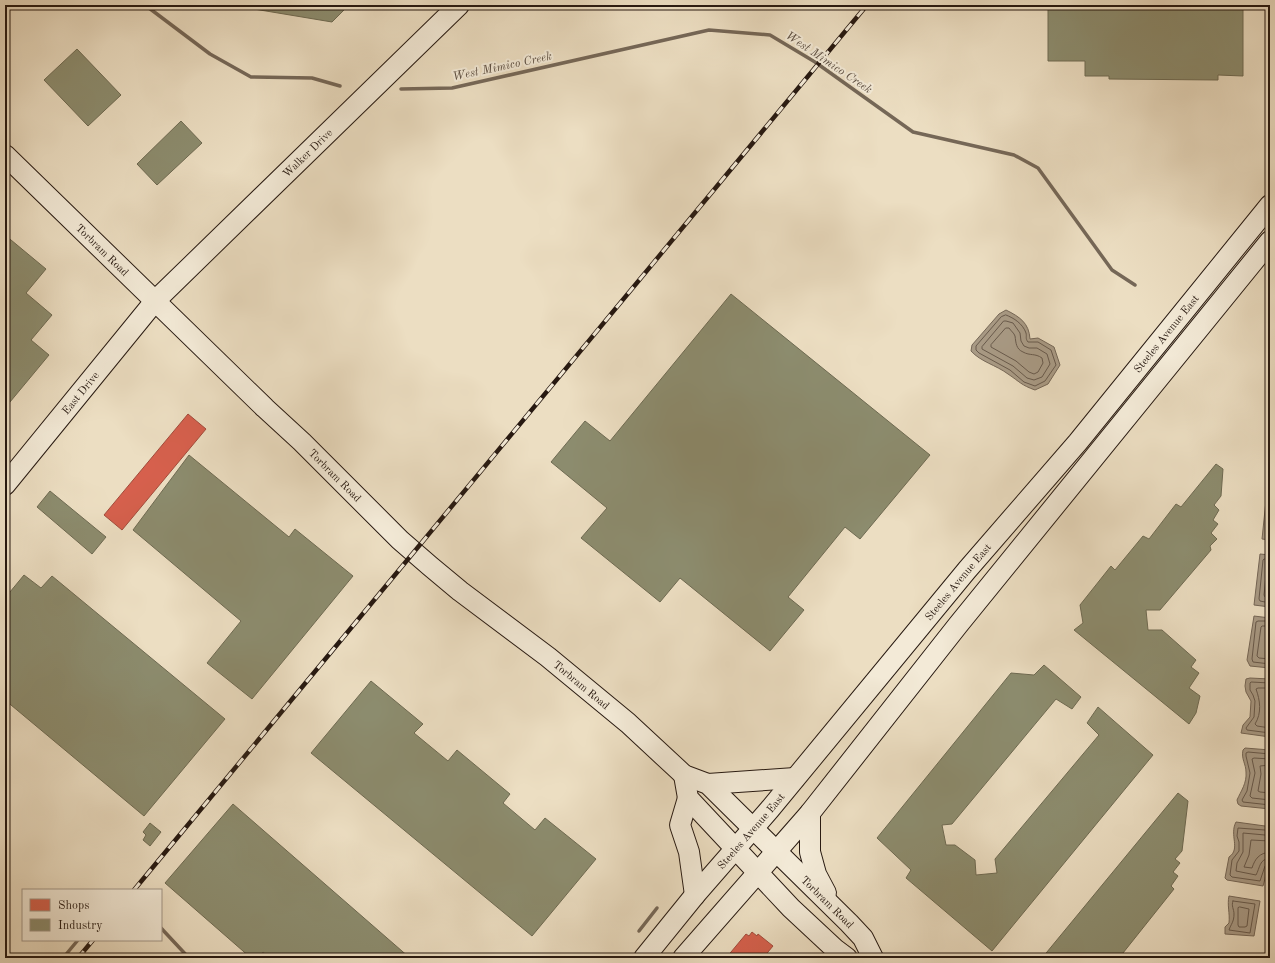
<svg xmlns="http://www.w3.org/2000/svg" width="1275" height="963" font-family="'Old Standard TT',serif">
<rect width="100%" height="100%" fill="#ecdec2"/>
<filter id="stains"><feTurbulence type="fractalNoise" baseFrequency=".005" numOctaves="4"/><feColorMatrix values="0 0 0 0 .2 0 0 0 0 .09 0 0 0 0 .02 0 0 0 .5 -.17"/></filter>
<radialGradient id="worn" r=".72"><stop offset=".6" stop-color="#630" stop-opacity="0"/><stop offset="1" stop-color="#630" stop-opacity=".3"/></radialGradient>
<g fill="#a99b86" stroke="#756757">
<path d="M1006,310C1020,317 1029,323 1030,339L1038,338L1054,347L1060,365L1048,384L1035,390C1021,385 1020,382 1008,374C996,365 981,362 971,351L972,345L999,314Z"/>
<polygon points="1267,491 1270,491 1270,540 1262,539"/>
<polygon points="1260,554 1270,555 1270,607 1254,605"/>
<polygon points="1254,616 1270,618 1270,668 1250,666 1247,660"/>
<polygon points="1250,678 1270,679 1270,737 1241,733 1243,725 1250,717 1251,701 1246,692 1245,686 1246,679"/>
<path d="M1245,748L1270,750V809L1241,806L1238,804L1237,800C1241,791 1247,783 1246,772C1246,764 1241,759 1243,750Z"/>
<path d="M1236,822L1265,826H1270C1270,847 1269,866 1263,886L1227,880L1225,878L1229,857C1241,849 1229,835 1236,822Z"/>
<path d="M1229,896L1260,901L1254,936L1225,934V927L1229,923C1230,913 1227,905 1229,896Z"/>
</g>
<g fill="#d6604d" stroke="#a24b3b">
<polygon points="188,414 206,429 122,530 104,515"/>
<polygon points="752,932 757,936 758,934 773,946 763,958 726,958 746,934 749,936"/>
</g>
<g fill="#8c8c6e" stroke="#6e6a52">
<polygon points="230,5 349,5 332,22"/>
<polygon points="1048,5 1243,5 1243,76 1218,75 1218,80 1109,79 1109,76 1085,76 1085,61 1048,61"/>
<polygon points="77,49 121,95 88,126 44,80"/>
<polygon points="181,121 202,143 157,185 137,164"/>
<polygon points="5,235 46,269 26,293 52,315 31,340 49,355 5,408"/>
<polygon points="731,294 930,455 860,539 845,527 788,597 804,610 770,651 680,578 660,602 581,538 607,508 551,462 585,421 610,441"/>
<polygon points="189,455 289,537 295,529 353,576 252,699 207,663 241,621 133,530"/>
<polygon points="1216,464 1223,469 1221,496 1214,505 1219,510 1213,520 1218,524 1211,533 1217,539 1210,546 1211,550 1160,610 1146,610 1148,630 1162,630 1196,660 1191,667 1199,673 1189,688 1200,696 1196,713 1189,724 1074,630 1083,623 1080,605 1111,566 1115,570 1143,536 1149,539 1176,504 1181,507"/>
<polygon points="50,491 106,537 92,554 37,507"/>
<polygon points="24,575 41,588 52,576 225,719 144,816 5,700 5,598"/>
<polygon points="1044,665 1081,697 1072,709 1056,699 952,824 942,825 946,845 955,845 975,860 976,875 997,873 995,859 1099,735 1087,723 1098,707 1153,755 992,951 906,878 911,870 877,838 1011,673 1034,675"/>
<polygon points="371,681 423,724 414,733 448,761 457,750 510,794 503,803 535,830 545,818 596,859 532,936 311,753"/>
<polygon points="1178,793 1188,801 1182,851 1175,859 1180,863 1173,872 1178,876 1171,886 1174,889 1119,958 1042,958"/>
<polygon points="233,804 410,958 270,958 263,952 258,958 251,958 165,883"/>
<polygon points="150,823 161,832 150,846 143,840 146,835 143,832"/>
</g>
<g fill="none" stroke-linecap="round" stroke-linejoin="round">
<g stroke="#685a4c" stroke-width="1">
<path d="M1006,315C1014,318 1023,324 1026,333C1027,337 1025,338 1028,342H1038L1051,350L1056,365L1045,381L1035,386L1024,382L1010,370L979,353L976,350V346L1001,317Z"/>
<polygon points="1004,321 1006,321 1013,323 1020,333 1021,341 1024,346 1029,348 1037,348 1047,354 1050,364 1042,377 1034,380 1027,378 1013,366 982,349 982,347"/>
<path d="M1006,328H1009C1011,331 1014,333 1015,336C1016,343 1016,349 1023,352C1030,356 1035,353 1042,358L1043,363L1038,372L1034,374L1029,372L1016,361L991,347V345Z"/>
<polyline points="1270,559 1264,559 1263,560 1259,599 1260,601 1270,603"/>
<polyline points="1270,564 1267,566 1264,595 1265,597 1270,598"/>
<polyline points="1270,621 1258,621 1256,622 1252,659 1253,662 1270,664"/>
<polyline points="1270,626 1262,626 1261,627 1257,656 1259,658 1270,659"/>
<polyline points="1270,683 1251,682 1250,683 1250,690 1253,695 1255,701 1254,717 1246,728 1247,730 1270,733"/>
<path d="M1270,688H1258L1256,689C1260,700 1262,713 1255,724L1257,726L1270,728"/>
<polyline points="1270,754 1248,752 1246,753 1246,756 1250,773 1247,791 1242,800 1243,802 1270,805"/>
<polyline points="1270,759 1254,758 1252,759 1255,773 1250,796 1252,798 1270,800"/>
<polyline points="1270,765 1260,766 1261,774 1258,791 1260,792 1270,793"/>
<polyline points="1270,829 1265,830 1238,828 1237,836 1239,842 1239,851 1232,860 1230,875 1232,877 1260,881 1265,866 1270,863"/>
<path d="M1270,834L1265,835L1243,833V852L1237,863L1236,871L1256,875C1260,868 1259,859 1270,858"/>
<path d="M1270,841L1251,840L1249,855L1244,867L1252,868C1255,859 1259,853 1270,852"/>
<path d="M1233,901L1255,904L1250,933L1229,930C1231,924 1234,922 1234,914C1234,909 1231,906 1233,901Z"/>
<polygon points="1240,907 1249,909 1247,926 1245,927 1239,927 1238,925 1238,908"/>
</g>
<g stroke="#756757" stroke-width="3.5">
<polyline points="145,5 210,54 251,77 312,78 340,86"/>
<polyline points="401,89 452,88 709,30 770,35 815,62 913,132 1014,155 1038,168 1112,270 1135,285"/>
<polyline points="161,928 189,958"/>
<polyline points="639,931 657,908"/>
<polyline points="63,958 78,940"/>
</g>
<g stroke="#271911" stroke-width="22">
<g id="secondary">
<path id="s1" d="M5,155L265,408L302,442L400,540L430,566L460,591L548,657L628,723L684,775L708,784L849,923L863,938L873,958"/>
<path id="s2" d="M5,485L155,301L459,5"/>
<polyline points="684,775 688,798 791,908 835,949 847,958"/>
<polyline points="708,784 795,778"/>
<polyline points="688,798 680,825 689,852 695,895"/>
<polyline points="810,813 810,852 816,874 826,893"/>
<path id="s3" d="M644,958L695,895L770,809L967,570L1078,442L1270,205"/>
<polyline points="683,958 810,813 958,625 1270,241"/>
</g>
</g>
<use href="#secondary" stroke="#f3ead7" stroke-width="20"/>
<g stroke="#271911" stroke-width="4.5">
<g id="rail">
<polyline points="134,890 867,5"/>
<polyline points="78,958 93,940"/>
</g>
</g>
<use href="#rail" stroke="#f3ead7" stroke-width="3" stroke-dasharray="9" stroke-linecap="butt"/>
</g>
<g text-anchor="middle" stroke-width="4" stroke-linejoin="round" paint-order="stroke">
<g font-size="11" fill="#271911" stroke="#f3ead7">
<text dy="4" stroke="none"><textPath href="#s2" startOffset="450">Walker Drive</textPath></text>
<text dy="4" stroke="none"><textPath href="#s1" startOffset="136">Torbram Road</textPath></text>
<text dy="4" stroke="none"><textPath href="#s3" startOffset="814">Steeles Avenue East</textPath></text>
<text dy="4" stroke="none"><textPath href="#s2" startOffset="119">East Drive</textPath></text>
<text dy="4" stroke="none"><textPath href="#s1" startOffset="460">Torbram Road</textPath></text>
<text dy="4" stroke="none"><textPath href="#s3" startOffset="490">Steeles Avenue East</textPath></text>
<text dy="4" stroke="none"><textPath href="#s1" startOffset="784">Torbram Road</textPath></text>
<text dy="4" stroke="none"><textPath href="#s3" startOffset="166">Steeles Avenue East</textPath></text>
<text dy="4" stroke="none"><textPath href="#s1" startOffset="1114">Torbram Road</textPath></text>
</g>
<g font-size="12" font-style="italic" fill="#5b4d40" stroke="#f3ead7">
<text transform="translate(829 62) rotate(34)" y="4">West Mimico Creek</text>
<text transform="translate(502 66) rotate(-12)" y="4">West Mimico Creek</text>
</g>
</g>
<rect width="1275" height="963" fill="none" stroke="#ecdec2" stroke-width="20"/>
<rect x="6" y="6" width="1263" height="951" fill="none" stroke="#271911" stroke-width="2"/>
<rect x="10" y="10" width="1255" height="943" fill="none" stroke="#271911"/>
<rect x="22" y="889" width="140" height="52" fill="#f3ead7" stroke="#a19688"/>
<rect x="30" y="899" width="20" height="12" fill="#d6604d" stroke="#a19688"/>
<text x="58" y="909" font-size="12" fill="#271911">Shops</text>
<rect x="30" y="919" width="20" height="12" fill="#8c8c6e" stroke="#a19688"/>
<text x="58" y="929" font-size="12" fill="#271911">Industry</text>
<rect width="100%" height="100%" filter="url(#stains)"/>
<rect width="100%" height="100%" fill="url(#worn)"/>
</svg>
